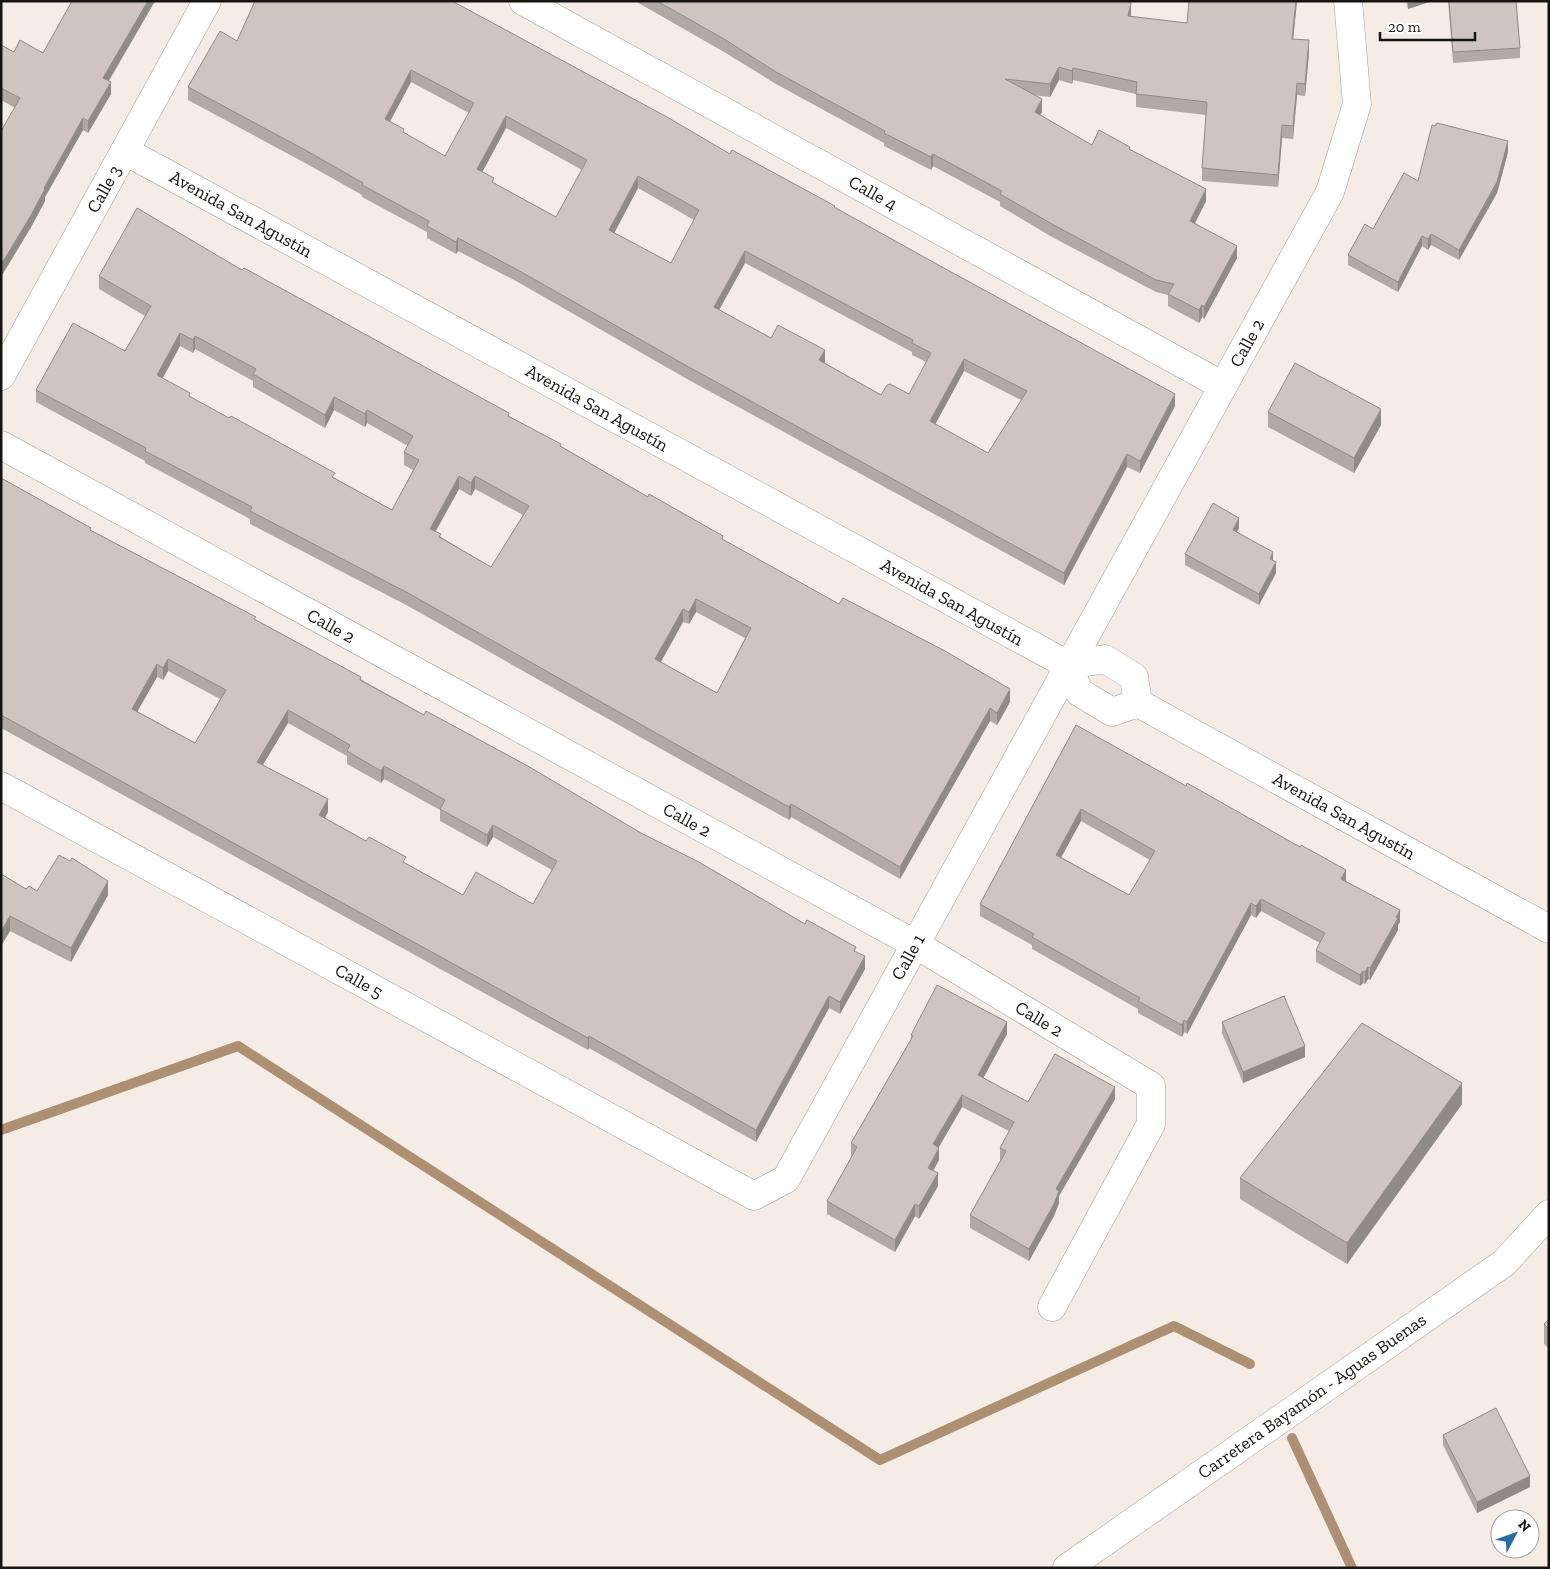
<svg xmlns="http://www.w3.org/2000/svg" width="1550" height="1569" font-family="'Zilla Slab',serif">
<rect width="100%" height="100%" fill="#f5ece5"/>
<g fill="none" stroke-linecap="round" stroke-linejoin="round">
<g stroke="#ad8f73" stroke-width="10">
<polyline points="1,1130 238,1046 880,1460 1174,1326 1250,1364"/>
<polyline points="1292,1438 1352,1568"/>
</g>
<g stroke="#a69e97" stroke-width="29">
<g id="street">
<polyline points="523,1 1223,386"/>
<polyline points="125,151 1068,665 1105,659 1134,677 1138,703"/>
<polyline points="1,376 207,1"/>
<polyline points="1,445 915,944 1151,1086 1151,1124 1052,1307"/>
<polyline points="1068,665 1079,692 1112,712 1138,703 1549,929"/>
<polyline points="1,786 754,1196 786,1179 1330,192 1357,104 1348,1"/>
</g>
</g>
<g stroke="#a69e97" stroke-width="29">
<polyline id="secondary" points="1067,1568 1504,1263 1549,1214"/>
</g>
<use href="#street" stroke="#fff" stroke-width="28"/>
<use href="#secondary" stroke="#fff" stroke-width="28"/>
</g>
<g fill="#b1aaa3" fill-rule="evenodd">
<polygon points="71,1 155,1 109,81 111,94 88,133 83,130 45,197 45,201 30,229 15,108 1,100 1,45 14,52 43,53 72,2"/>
<path d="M255,1L730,154L835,208L1175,406L1140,473L1127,467L1064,585L687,379L516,281L458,251L456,254L427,238V232L362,197V195L307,164L188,100V87L237,41ZM411,82L469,113L445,156L404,133L390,121ZM506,128L582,170L556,217L494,183L482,172ZM638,188L694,220L671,263L614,233ZM745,263L912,352V355L926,362L909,394L881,395L824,363L825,362L771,338L719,310ZM964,371L1021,400L988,453L935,424Z"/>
<polygon points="635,1 1125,1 1131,15 1131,17 1187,23 1189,1 1297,1 1293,39 1309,53 1305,96 1297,95 1293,139 1282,138 1278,187 1202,181 1202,168 1206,115 1136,107 1136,94 1073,80 1072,84 1059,80 1050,97 1033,95 1042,112 1040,115 1092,145 1130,150 1206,201 1195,223 1237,258 1204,319 1202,317 1199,323 1168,306 1168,295 1156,292 1052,237 1000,206 1000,202 933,166 931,170 884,146 884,143 776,84 724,52"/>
<polygon points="1406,1 1432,1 1408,9"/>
<polygon points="1448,1 1516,1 1520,48 1520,58 1453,63"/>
<polygon points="1508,152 1497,193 1459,260 1431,245 1428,250 1422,246 1398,292 1348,265 1348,255 1373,229 1418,181"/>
<path d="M242,270L509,416L648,497L1010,702L997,725L990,721L900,879L791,817L789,820L688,764L408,606L250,524V519L145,463V461L36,402V390L125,351L145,316L99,289V276ZM180,346L193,353L195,349L253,381V387L325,428L334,410L365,427L367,423L408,446L404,452V465L413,470L392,510L190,397L163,378ZM459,489L471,496L475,489L523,515L491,567L441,537L436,531ZM696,612L745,638L717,693L661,662L683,622L689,624Z"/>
<polygon points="1268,412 1381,425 1354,473 1268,427"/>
<path d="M1,478L91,530L256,620L424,715L641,833L856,952L865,969L840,1014L829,1008L756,1142L589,1048L588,1050L1,728ZM168,671L220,699L195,743L137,711L157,677L163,680ZM288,723L347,756V764L381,783L384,779L440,810V821L487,847L493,837L552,870L533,904L463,895L325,818L328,812L262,765Z"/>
<polygon points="1239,528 1237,532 1273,561 1276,573 1259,605 1185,565 1185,554"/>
<path d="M1076,725L1346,881L1400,922L1398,925V930L1370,980L1368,979L1365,984L1363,983L1360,986L1316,962V950L1320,943L1261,911L1256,918L1251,915L1187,1034L1184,1032L1182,1037L1138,1013V1009L1032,949V945L980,916V904ZM1081,821L1150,860L1129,895L1061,857Z"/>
<polygon points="1,874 26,889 37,891 108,895 71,962 10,931 1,946"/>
<polygon points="1222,1022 1305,1057 1243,1083 1222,1033"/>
<polygon points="1007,1034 983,1078 1028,1102 1115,1099 1059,1196 1059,1203 1054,1216 1029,1261 970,1228 970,1215 1000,1161 1000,1148 1009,1131 962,1107 939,1147 939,1160 933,1171 938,1186 919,1219 915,1216 895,1252 827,1214 827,1201 852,1156 851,1156 851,1143 911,1039 911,1035"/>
<polygon points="1462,1104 1347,1264 1240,1199 1240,1178"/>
<polygon points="1549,1319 1549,1349 1544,1344 1544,1324"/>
<polygon points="1443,1435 1530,1487 1477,1513 1443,1445"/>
</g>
<g fill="#908b85">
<polygon points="148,1 155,1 103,90 103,78"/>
<polygon points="1296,1 1297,1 1292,51 1292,39"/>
<polygon points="1408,1 1432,1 1408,9"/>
<polygon points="1131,3 1131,15 1128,29 1128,16"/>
<polygon points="1309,40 1309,53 1305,96 1305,84"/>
<polygon points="1059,67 1059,80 1050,97 1050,84"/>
<polygon points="1073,68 1073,80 1072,84 1072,71"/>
<polygon points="411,70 411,82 385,131 385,119"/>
<polygon points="111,82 111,94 88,133 88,121"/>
<polygon points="1297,83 1297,95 1293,139 1293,126"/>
<polygon points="1042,99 1042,112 1035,125 1035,112"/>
<polygon points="506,116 506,128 477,182 477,169"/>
<polygon points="83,118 83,130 45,197 45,201 30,229 1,277 1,265"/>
<polygon points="1282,125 1282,138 1278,187 1278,175"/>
<polygon points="1508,141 1508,152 1497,193 1459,260 1459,250"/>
<polygon points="933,154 933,166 931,170 931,157"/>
<polygon points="638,176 638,188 609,243 609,230"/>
<polygon points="1206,189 1206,201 1190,233 1190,221"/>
<polygon points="1431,234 1431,245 1428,250 1428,239"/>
<polygon points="1422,236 1422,246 1398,292 1398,282"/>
<polygon points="458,238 458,251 456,254 456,242"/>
<polygon points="1237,246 1237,258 1204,319 1204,307"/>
<polygon points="745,251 745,263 714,319 714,307"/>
<polygon points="1202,305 1202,317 1199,323 1199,310"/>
<polygon points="180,333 180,346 157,388 157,375"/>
<polygon points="195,336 195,349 193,353 193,340"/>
<polygon points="825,350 825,362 819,373 819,360"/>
<polygon points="964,359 964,371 930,434 930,421"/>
<polygon points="1175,394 1175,406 1140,473 1140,461"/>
<polygon points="334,397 334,410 325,428 325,415"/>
<polygon points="1381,409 1381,425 1354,473 1354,458"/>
<polygon points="367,410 367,423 365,427 365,414"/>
<polygon points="1127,454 1127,467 1064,585 1064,573"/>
<polygon points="459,476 459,489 430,541 430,529"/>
<polygon points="475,476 475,489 471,496 471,483"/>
<polygon points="1239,518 1239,528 1233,541 1233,530"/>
<polygon points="1273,552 1273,563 1270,559"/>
<polygon points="1276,562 1276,573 1259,605 1259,594"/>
<polygon points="696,599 696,612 689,624 689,612"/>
<polygon points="683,609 683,622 655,672 655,659"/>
<polygon points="168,659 168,671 163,680 163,668"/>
<polygon points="157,664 157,677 132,721 132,709"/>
<polygon points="1010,689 1010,702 997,725 997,713"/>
<polygon points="990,708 990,721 900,879 900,867"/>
<polygon points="288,710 288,723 257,775 257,762"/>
<polygon points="384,766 384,779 381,783 381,771"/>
<polygon points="328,799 328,812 319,828 319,815"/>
<polygon points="791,804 791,817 789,820 789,807"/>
<polygon points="1081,809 1081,821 1056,867 1056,855"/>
<polygon points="493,825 493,837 487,847 487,835"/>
<polygon points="1346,870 1346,882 1341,879"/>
<polygon points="108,881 108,895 71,962 71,948"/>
<polygon points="1261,899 1261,911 1256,918 1256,906"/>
<polygon points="1251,903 1251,915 1187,1034 1187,1022"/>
<polygon points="1400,910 1400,922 1398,925 1398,930 1370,980 1370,968"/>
<polygon points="10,916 10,931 1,946 1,932"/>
<polygon points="865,956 865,969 840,1014 840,1002"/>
<polygon points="1368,967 1368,979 1365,984 1365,972"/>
<polygon points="1363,971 1363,983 1360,986 1360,975"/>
<polygon points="829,996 829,1008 756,1142 756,1130"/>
<polygon points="1184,1020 1184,1032 1182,1037 1182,1025"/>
<polygon points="1007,1022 1007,1034 978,1088 978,1075"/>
<polygon points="589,1036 589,1048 588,1050 588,1038"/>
<polygon points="1305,1046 1305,1057 1243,1083 1243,1072"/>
<polygon points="1462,1083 1462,1104 1347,1264 1347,1243"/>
<polygon points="1115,1087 1115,1099 1059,1196 1059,1203 1054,1216 1029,1261 1029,1249 1056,1189"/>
<polygon points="962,1095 962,1107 933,1157 933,1144"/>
<polygon points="939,1148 939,1160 928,1180 928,1168"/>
<polygon points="938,1173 938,1186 919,1219 919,1206"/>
<polygon points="915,1204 915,1216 895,1252 895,1240"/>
<polygon points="1530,1476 1530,1487 1477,1513 1477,1502"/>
</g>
<g fill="#cec6be" stroke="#908b85" fill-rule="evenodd">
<polygon points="72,1 148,1 103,78 111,82 88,121 83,118 44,188 45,189 30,217 1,265 1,131 20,98 1,88 1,45 14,52 20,40 43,53"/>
<path d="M255,1H452L667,117L730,154L732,150L835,206L834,207L942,267L1175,394L1140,461L1127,454L1064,573L687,366L516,269L458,238L456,242L427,226L429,221L362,185L363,183L307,151L188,87L220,31L237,41ZM411,70L474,103L445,156L403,132L404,129L385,119ZM506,116L587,160L556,217L492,182L494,178L477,169ZM638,176L699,210L671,263L609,230ZM745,251L913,340L912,343L931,353L909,394L890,384L887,385L881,395L819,360L825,350L778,325L771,338L714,307ZM964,359L1027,391L988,453L930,421Z"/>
<polygon points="657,1 1125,1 1131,3 1128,16 1187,23 1189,1 1296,1 1292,39 1309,40 1305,84 1297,83 1293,126 1282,125 1278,175 1202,168 1207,102 1136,94 1137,82 1073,68 1072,71 1059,67 1050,84 1005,79 1042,99 1035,112 1092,145 1099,130 1130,147 1129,149 1206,189 1190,221 1237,246 1204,307 1202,305 1199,310 1168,294 1174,284 1156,280 1052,224 1000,194 1002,191 933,154 931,157 884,133 885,131 776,72 724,39"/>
<polygon points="1449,1 1516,1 1520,48 1453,52"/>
<polygon points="1437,123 1508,141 1497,182 1459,250 1431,234 1428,239 1422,236 1398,282 1348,255 1365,224 1373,229 1404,173 1418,181 1432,125 1435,126"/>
<path d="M137,208L242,270L244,268L509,413L508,416L561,444L560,446L648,497L649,494L723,536L722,539L839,604L843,598L945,651L1010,689L997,713L990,708L900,867L791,804L789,807L688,751L408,593L250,511L252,507L145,451L146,448L36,390L73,323L125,351L151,306L99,276ZM180,333L193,340L195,336L256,369L253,374L325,415L334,397L365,414L367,410L413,436L404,452L419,460L392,510L332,477L335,473L231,416L229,418L189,396L190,393L157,375ZM459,476L471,483L475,476L529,506L491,567L439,537L441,534L430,529ZM696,599L751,628L717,693L655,659L683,609L689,612Z"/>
<polygon points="1295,363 1381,409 1354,458 1268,412"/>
<path d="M1,478L91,528L90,530L256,617L254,619L361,677L360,680L424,715L426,711L526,765L641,833L697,861L805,924L807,920L856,947L854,951L865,956L840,1002L829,996L756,1130L589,1036L588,1038L1,715ZM168,659L226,690L195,743L132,709L157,664L163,668ZM288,710L350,745L347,751L381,771L384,766L445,800L440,809L487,835L493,825L557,861L533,904L476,872L463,895L403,862L406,857L369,837L366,841L319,815L328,799L257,762Z"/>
<polygon points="1213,503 1239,518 1233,530 1273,552 1270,559 1276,562 1259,594 1185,554"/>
<path d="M1076,725L1186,786L1187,783L1300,847L1301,845L1346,870L1341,879L1400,910L1396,917L1398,918L1370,968L1368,967L1365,972L1363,971L1360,975L1316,950L1325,933L1261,899L1256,906L1251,903L1187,1022L1184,1020L1182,1025L1138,1001L1140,998L1032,937L1034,934L980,904ZM1081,809L1155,851L1129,895L1056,855Z"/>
<polygon points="59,855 70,861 72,858 108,881 71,948 10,916 1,932 1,874 26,889 29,886 37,891"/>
<polygon points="937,985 1007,1022 978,1075 1028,1102 1055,1054 1115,1087 1056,1189 1059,1191 1054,1204 1029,1249 970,1215 1006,1151 1000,1148 1014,1122 962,1095 933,1144 939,1148 928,1168 938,1173 919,1206 915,1204 895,1240 827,1201 857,1147 851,1143 913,1036 911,1035"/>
<polygon points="1284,996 1305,1046 1243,1072 1222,1022"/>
<polygon points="1362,1023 1462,1083 1347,1243 1240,1178"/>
<polygon points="1549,1319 1549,1330 1544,1324"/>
<polygon points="1496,1408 1530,1476 1477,1502 1443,1435"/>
</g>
<g text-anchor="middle" stroke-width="4" stroke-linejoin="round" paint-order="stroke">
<g font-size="18" fill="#161411" stroke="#fff">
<text transform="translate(104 189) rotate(-61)" y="6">Calle 3</text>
<text transform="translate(873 193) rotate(29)" y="6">Calle 4</text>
<text transform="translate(241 214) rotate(29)" y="6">Avenida San Agustín</text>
<text transform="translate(1247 343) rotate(-61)" y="6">Calle 2</text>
<text transform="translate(597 408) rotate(29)" y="6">Avenida San Agustín</text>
<text transform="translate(952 602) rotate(29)" y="6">Avenida San Agustín</text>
<text transform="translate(331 626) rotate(29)" y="6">Calle 2</text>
<text transform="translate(1344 816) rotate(29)" y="6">Avenida San Agustín</text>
<text transform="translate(687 820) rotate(29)" y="6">Calle 2</text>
<text transform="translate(908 957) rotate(-61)" y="6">Calle 1</text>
<text transform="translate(359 981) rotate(29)" y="6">Calle 5</text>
<text transform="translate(1039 1019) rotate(31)" y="6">Calle 2</text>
<text transform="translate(1312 1396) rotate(-35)" y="6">Carretera Bayamón - Aguas Buenas</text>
</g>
</g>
<rect width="1550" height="1569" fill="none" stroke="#161411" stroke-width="5"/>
<g transform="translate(1515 1534) rotate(49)"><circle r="24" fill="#ffffff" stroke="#a2a1a0"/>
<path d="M0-4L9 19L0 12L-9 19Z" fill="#256ca0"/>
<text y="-8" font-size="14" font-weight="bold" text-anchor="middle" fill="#161411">N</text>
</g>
<path d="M1380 32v8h95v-8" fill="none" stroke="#161411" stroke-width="2.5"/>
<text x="1388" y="32" font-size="15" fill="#161411" stroke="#ffffff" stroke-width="4" paint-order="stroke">20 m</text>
</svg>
